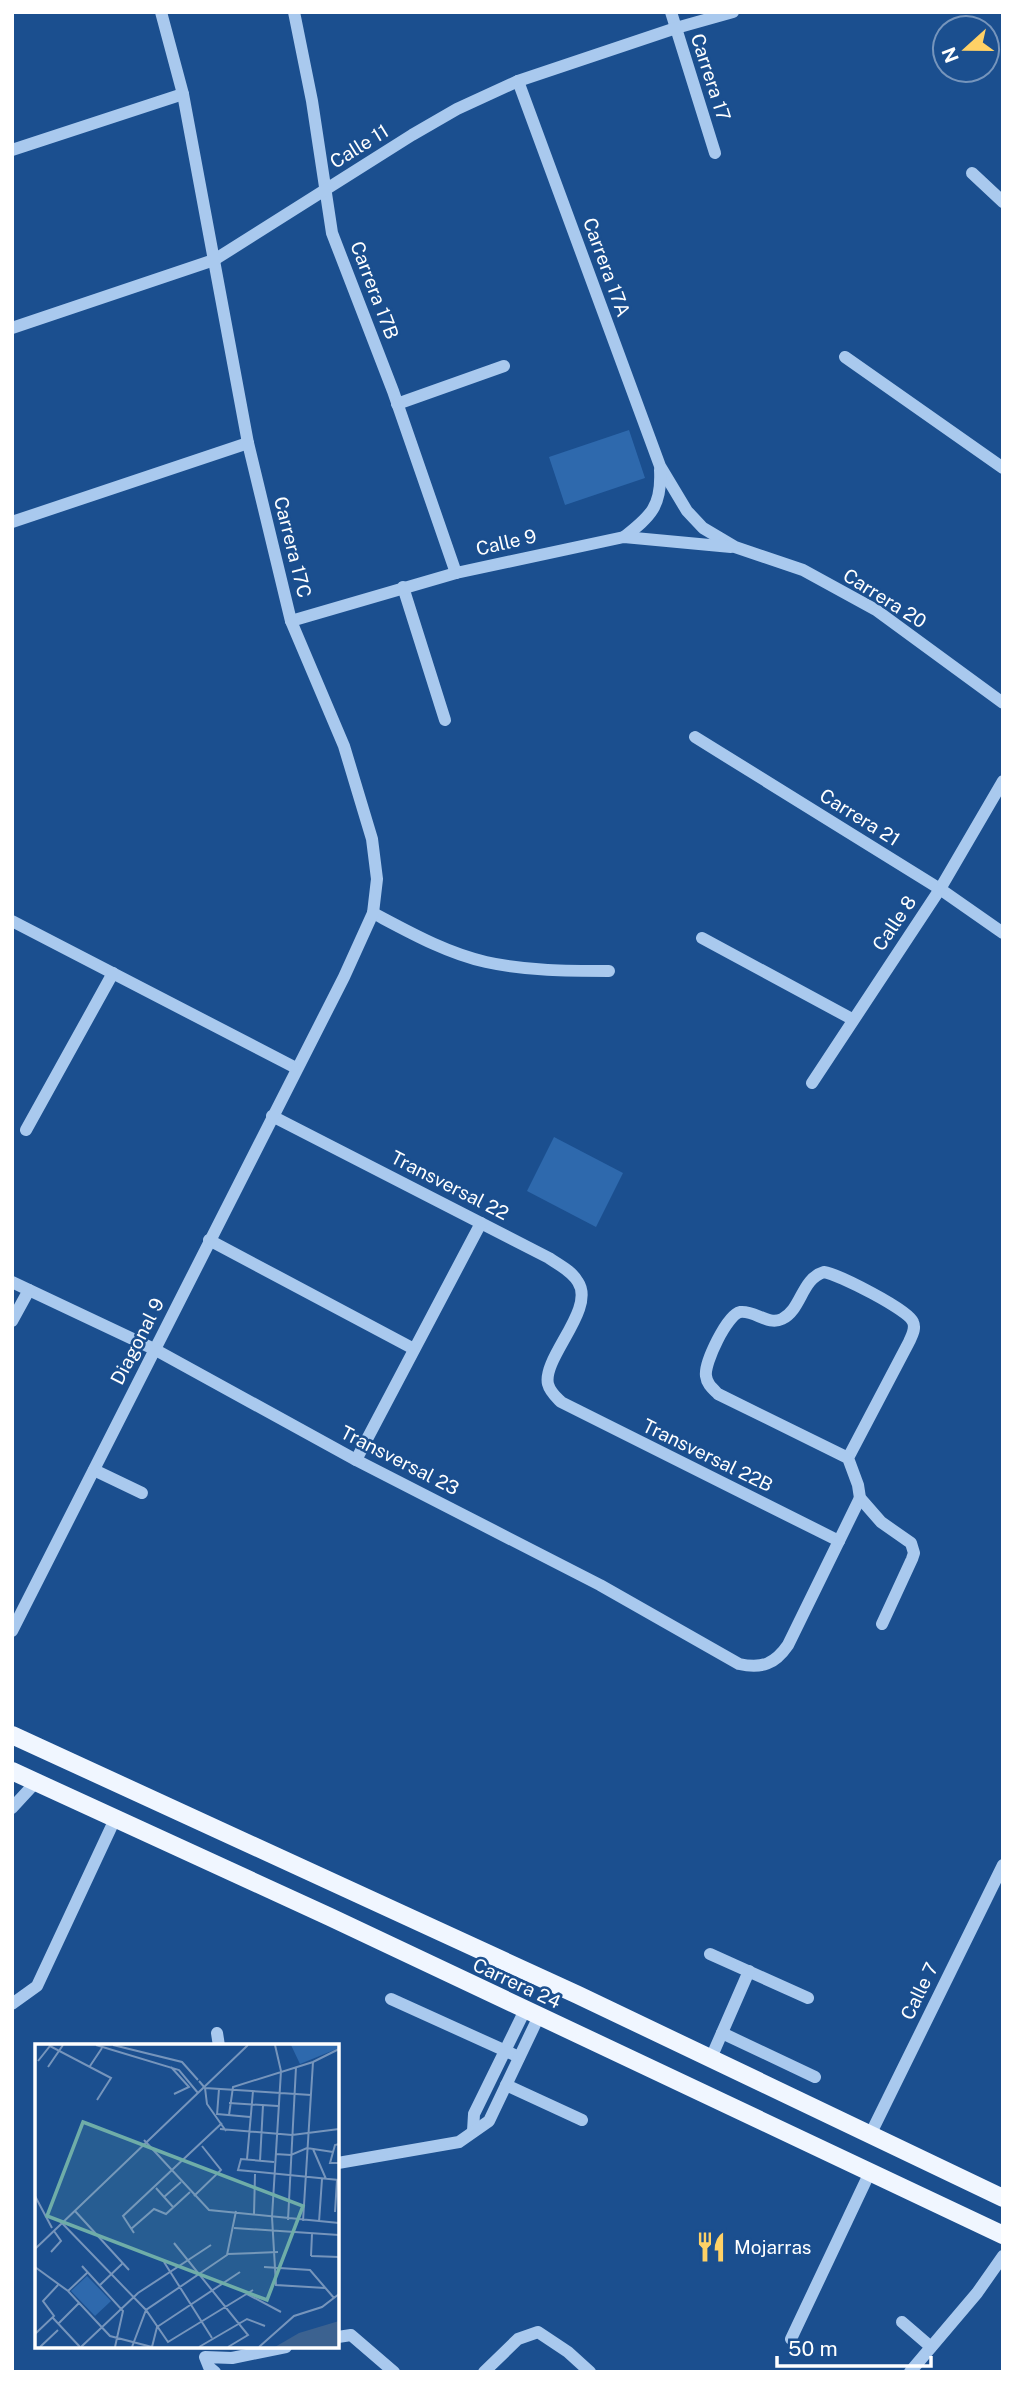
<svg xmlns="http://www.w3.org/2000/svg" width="1015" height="2384" font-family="'Public Sans',sans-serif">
<rect width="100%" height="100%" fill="#1b4f8f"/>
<g fill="#2e69ad">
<polygon points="629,430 645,478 565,505 549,457"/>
<polygon points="554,1137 623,1173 596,1227 527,1191"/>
</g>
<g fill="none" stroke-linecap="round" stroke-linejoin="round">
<g stroke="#a9c9ee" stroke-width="12">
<polyline points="294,12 312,101 332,233 393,391 456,573"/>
<polyline points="671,12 715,153"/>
<polyline points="518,81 660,466 687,511 703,528 735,547 803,570 876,610 1003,703"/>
<polyline points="12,150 183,94"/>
<polyline points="972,173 1003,202"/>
<polyline points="12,328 214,260 412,135 457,109 518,81 676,28 733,12"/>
<polyline points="845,357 1003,468"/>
<polyline points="397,404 504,366"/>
<polyline points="12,522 248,443"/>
<path d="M624,537C651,516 662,506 660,470"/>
<polyline points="403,587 445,720"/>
<polyline points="291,621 456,573 624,537 731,547"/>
<polyline points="695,737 940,889 1003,933"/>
<path d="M373,913C409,932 446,953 486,962C527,971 568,971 609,971"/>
<polyline points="12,921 296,1068"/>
<polyline points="702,938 852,1019"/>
<polyline points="812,1083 940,889 1003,781"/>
<path d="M272,1116L549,1258C559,1265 572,1271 578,1282C596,1309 542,1358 548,1384C550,1392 556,1397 561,1402L839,1541"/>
<polyline points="26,1130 113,973"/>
<polyline points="209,1240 414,1349"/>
<path d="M12,1282L154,1349L356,1460L600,1585L739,1664C762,1669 775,1664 788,1645L860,1498"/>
<polyline points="12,1321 29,1290"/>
<path d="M848,1458L718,1394C712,1388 707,1384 706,1376C704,1363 727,1315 740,1312C755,1310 768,1326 782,1319C802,1309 801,1279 824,1272C838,1274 909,1310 913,1322C916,1329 912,1335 909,1342L848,1458L858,1485L860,1498L881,1522L911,1543L914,1553L912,1559L882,1624"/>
<polyline points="356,1460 481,1223"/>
<polyline points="94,1470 142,1493"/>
<polyline points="12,1631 344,977 373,913 377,879 372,839 344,746 291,621 248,443 183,94 161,12"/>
<polyline points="12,1808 36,1782"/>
<polyline points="710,1954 808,1998"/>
<polyline points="391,1999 519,2057"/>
<polyline points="12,2004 37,1986 115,1819"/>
<polyline points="217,2033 219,2046"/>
<polyline points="722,2033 815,2077"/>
<polyline points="711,2058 749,1971"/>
<polyline points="506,2085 582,2120"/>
<polyline points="473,2131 474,2114 525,2010"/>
<polyline points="871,2133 1003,1865"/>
<polyline points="338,2163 459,2142 489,2121 539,2016"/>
<polyline points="902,2322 931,2347"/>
<polyline points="338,2337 351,2335 394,2372"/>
<polyline points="791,2339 870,2172"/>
<polyline points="215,2372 209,2367 205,2357 232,2358 286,2347"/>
<polyline points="484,2372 518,2339 538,2332 568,2352 590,2372"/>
<polyline points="910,2372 977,2293 1003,2256"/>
</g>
<g stroke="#f0f6ff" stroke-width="18">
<polyline points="12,1735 578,1995 1003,2198"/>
<polyline points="12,1771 330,1917 1003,2235"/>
</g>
</g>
<defs>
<g id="restaurant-bare" transform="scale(2.415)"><path d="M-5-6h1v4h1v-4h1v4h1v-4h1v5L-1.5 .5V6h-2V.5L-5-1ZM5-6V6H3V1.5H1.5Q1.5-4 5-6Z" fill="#ffd166" stroke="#1b4f8f" stroke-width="2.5" paint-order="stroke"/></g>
</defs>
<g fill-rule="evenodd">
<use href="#restaurant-bare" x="711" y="2247"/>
</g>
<g text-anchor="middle" stroke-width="5" stroke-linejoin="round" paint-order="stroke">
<g font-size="19" fill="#fff" stroke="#1b4f8f">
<text transform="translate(711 77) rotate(72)" y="7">Carrera 17</text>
<text transform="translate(359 146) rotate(-32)" y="7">Calle 11</text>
<text transform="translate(607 267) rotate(70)" y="7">Carrera 17A</text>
<text transform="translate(375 290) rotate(69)" y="7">Carrera 17B</text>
<text transform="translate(506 542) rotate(-13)" y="7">Calle 9</text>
<text transform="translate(293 547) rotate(76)" y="7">Carrera 17C</text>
<text transform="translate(885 598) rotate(32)" y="7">Carrera 20</text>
<text transform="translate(860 817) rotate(32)" y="7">Carrera 21</text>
<text transform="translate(894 923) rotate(-56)" y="7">Calle 8</text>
<text transform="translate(450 1185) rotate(27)" y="7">Transversal 22</text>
<text transform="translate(137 1341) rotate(-63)" y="7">Diagonal 9</text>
<text transform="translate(708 1455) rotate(26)" y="7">Transversal 22B</text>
<text transform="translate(400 1460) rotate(27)" y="7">Transversal 23</text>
<text transform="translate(517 1983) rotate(25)" y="7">Carrera 24</text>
<text transform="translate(919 1991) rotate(-64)" y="7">Calle 7</text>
</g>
<g font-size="19" fill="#fff" stroke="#1b4f8f" text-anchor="start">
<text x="734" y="2254">Mojarras</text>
</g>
</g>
<g transform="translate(35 2044)">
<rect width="304" height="304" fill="#1b4f8f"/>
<path d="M256,1H304V4L265,20Z" fill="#2e69ad"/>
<path d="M52,232L76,257L60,272L36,247Z" fill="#2e69ad"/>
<path d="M304,277V303H240L264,289Z" fill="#3c6290"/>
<path fill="none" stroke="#7695bc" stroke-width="2" d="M61,1L144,26L163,49M78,1L147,18L163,36M240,1L246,27L237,173L241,241L290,244M3,17L15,2L76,34L62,56M55,22L67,4M13,23L28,1M136,23L154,43L139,50M164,37L170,44L276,51M170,44L172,60L191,87M194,59L243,62M182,70L215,73M182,71L184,45M194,71L198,43L278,18L304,5M185,85L257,91L304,85M109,96L174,166L304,179M304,100L300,101L295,119H304M278,105L291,135M240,110L256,111L272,104L298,108M212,115L218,47M225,117L228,61M239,118L206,115L203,126L304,136M121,144L138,163M0,152L17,184M159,152L186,126L167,102M129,153L146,138M40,167L94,226M300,168L302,136M219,170L220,130M253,176L261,23M25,177L111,266L133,298L218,246M268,177L278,18M284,178L287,135M199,184L304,191M96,185L119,165L131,170L155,148M99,189L88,172L187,79M139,199L213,291L193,303M0,205L213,1M16,208L26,197L19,187M193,210L243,208M276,212L304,213M276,212L277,190M129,218L177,294M47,222L88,267L80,303M0,223L33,247L75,292L117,303L122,283L205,228M229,223L275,226L299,254M65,241L88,219M33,247L53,228M212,250L246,268M18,274L45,303M23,280L44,259M0,290L19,272L8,257L23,241M5,303L23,286M46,303L103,249L176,201M97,303L111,266L192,211L201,167M164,303L212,275L230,282M224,303L259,272L287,263L304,250"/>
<path fill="#6fada8" fill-opacity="0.15" stroke="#6fada8" stroke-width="3.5" d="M48,78L268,162L232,256L12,172Z"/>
<rect width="304" height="304" fill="none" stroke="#fff" stroke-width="3.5"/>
</g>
<rect width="1015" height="2384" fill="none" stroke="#ffffff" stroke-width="28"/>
<g transform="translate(966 49) rotate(249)"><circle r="33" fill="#1b4f8f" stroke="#7695bc" stroke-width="2"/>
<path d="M0-5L12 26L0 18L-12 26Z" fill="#ffd166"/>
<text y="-10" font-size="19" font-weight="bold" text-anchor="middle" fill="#ffffff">N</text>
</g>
<path d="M777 2356v10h154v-10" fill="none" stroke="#ffffff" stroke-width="3.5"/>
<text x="788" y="2356" font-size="21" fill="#ffffff" stroke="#1b4f8f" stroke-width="5" paint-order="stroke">50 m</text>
</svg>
